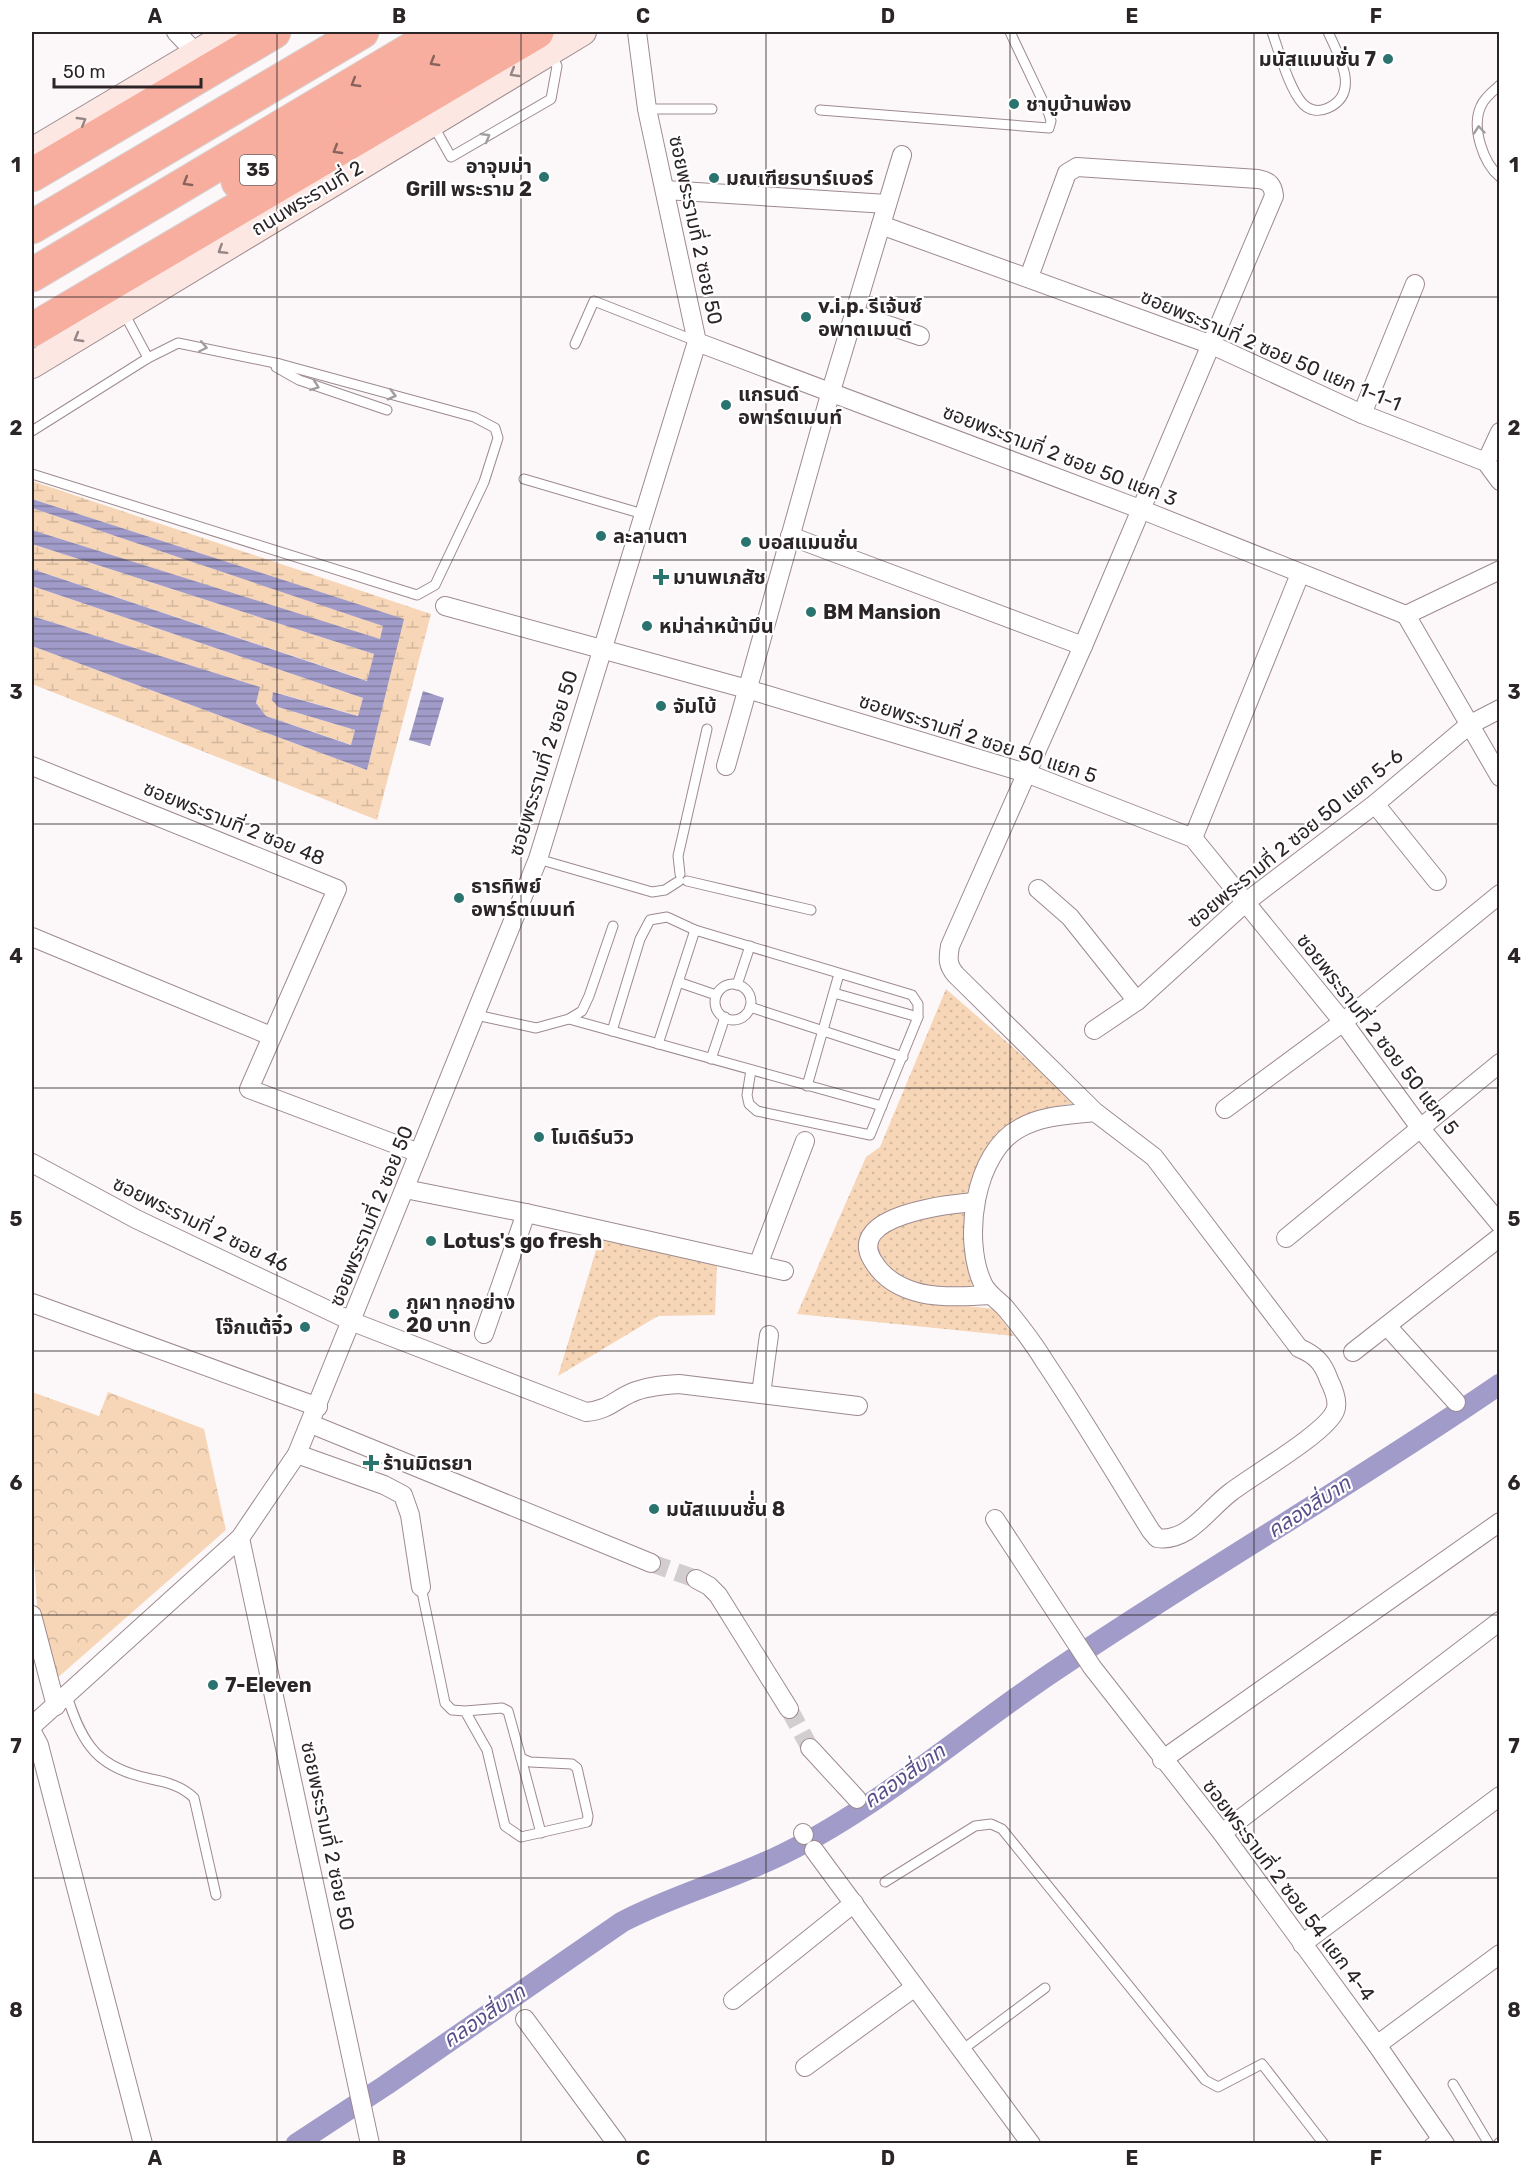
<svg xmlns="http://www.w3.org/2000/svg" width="1531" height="2175" font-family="Rubik,'Noto Sans Thai',sans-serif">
<defs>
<pattern id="grass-dots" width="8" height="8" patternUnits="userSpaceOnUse" patternTransform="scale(1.5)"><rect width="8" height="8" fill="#f7d6b7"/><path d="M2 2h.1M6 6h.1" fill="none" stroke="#d4b89d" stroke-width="1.8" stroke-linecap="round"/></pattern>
<pattern id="forest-crowns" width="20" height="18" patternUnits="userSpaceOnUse" patternTransform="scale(1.5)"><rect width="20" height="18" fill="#f7d6b7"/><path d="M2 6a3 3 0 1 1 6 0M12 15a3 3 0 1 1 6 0" fill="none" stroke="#d4b89d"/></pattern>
<pattern id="wetland-marsh" width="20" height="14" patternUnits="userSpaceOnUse" patternTransform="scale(1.5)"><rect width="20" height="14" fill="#f7d6b7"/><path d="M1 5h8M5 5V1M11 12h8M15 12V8" fill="none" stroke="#d4b89d"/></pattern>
<pattern id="water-rules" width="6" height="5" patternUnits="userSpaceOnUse" patternTransform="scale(1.5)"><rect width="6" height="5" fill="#a19bc9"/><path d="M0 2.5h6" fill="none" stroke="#837ea3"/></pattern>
</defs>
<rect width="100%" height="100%" fill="#fcf8f9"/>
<g fill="url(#grass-dots)">
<path d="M946,989L1077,1103C1016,1111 982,1136 966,1197L867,1232C870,1243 873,1273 879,1281C898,1306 964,1304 994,1309L1014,1336L797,1314L866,1157L880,1147Z"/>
<path d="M950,1212H966L975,1282C950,1310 833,1260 895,1225C909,1216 933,1216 950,1212Z"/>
<polygon points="600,1237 717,1263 715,1315 658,1316 558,1376"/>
</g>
<polygon fill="url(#forest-crowns)" points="32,1392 99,1416 108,1392 204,1429 226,1530 55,1680 37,1606 32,1528"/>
<g fill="url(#wetland-marsh)">
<polygon points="32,481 431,614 377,820 32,684 32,646 367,770 403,619 32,499"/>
<polygon points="32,508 384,626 380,640 32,530"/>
<polygon points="32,544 374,654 368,681 32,569"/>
<polygon points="32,586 363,698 359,716 274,692 278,707 355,730 352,745 266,716 256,703 259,687 32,616"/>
</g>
<g fill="url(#water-rules)">
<polygon points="32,499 404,619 367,770 32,646 32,616 260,687 256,703 266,716 351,745 355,730 278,707 272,700 273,692 358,716 363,698 32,586 32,569 367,681 374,654 32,544 32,530 380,639 383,626 32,508"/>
<polygon points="423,691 444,698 430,746 409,740"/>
</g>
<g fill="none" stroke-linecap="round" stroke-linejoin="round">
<path stroke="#a19bc9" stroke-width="21" d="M296,2144L386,2085L622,1922C675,1894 735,1879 789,1851C883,1804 971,1726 1059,1668C1204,1570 1356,1483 1500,1384"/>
<g stroke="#d2cecf" stroke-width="18" stroke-dasharray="18 9" stroke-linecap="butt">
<polyline points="651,1563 696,1579"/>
<polyline points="789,1709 810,1748"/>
</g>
<g stroke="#9d8a8f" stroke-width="11">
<g id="lane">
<path d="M1272,32C1279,51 1289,89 1303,104C1310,111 1319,112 1328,108C1361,93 1339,56 1328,32"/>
<path d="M1500,85C1493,91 1484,98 1481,106C1471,127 1483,163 1500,177"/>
<polyline points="647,109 712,109"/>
<polyline points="820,110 1049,128 1051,121 1049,114 1010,32"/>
<polyline points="433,125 451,157 551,99 557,66 551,55"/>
<polyline points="124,313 148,358"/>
<polyline points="575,344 594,301 696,341"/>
<polyline points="276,367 299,380 387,410"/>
<polyline points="32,431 148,358 178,343 280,364 474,417 495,428 498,438 484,482 435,585 417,595 32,474"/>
<polyline points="524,479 643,514"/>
<polyline points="538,859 652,892 665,890 679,881"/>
<polyline points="680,874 678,856 707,729"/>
<polyline points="687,881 811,910"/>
<polyline points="678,982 716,995"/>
<circle cx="733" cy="1002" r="18"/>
<polyline points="737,985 750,946"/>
<polyline points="834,993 918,1017"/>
<polyline points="750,1007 903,1057"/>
<polyline points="476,1015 536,1028 569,1019 582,1011 589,996 613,926"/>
<polyline points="569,1019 882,1106"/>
<polyline points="612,1031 640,939 650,920 667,917 695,930"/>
<polyline points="658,1044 695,930 912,995 918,1004 918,1017 870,1135 757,1111 749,1104 747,1095 751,1070"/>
<polyline points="711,1059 725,1017"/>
<polyline points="807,1086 839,974"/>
<polyline points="421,1587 445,1703 452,1710 465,1711 487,1750 505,1826 521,1837 587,1822 588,1816 577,1768 572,1764 530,1762 521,1758 508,1711 502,1708 465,1711"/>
<path d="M67,1696C83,1746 98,1768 151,1779C166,1782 182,1786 194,1798L216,1895"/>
<polyline points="521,1758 541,1833"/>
<polyline points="885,1882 975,1826 991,1824 1002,1829 1205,2080 1218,2087 1262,2064 1324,2144"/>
<polyline points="962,2050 1045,1988"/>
<polyline points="1453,2084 1489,2144"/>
<polyline points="1429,2144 1439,2136"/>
<polyline points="1498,2144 1500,2142"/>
</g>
</g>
<g stroke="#9d8a8f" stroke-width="20">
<g id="street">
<polyline points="176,32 196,53"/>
<polyline points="665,190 887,204"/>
<polyline points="881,225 1212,345 1362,414 1486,462 1500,481"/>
<path d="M1029,277L1067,173L1077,167L1258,179C1269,181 1273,185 1274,196L1083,646L950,946C948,958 947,965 956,975L1095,1112L1154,1157L1299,1348C1316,1355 1323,1363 1329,1380C1333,1388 1339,1402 1335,1411C1326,1433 1253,1475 1231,1492C1208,1509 1188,1543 1157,1538L1151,1531C1116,1475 1082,1417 1045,1362C1034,1344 1021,1327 1007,1310C1000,1301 988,1295 983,1284C962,1240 974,1152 1020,1128C1042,1115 1070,1115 1095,1112"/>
<polyline points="855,314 920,336"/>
<polyline points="697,342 1140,509 1406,615"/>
<polyline points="1362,414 1415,284"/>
<polyline points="1486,462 1500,432"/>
<polyline points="790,536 1083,646"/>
<polyline points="1500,570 1406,615 1500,777"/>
<polyline points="445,606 747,689 1026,773 1193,838 1343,1022 1421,1129 1500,1224"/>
<polyline points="32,766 337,889 249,1089 419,1153"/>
<polyline points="726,766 831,391 902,155"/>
<polyline points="1375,804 1437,881"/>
<polyline points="1193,838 1300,574"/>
<polyline points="1038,889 1070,917 1137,1001"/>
<polyline points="32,937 271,1036"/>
<polyline points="1094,1030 1137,1001 1246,902 1375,804 1469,725 1500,709"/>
<polyline points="1225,1109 1343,1022 1500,894"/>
<path d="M32,1163L136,1219L353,1322L586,1412C610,1410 616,1398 636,1391C650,1386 664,1385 679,1384L858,1406"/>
<polyline points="405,1189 526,1213 784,1271"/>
<path d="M975,1202C950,1204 844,1215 873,1261C882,1276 897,1286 913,1291C937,1299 967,1296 991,1295"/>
<polyline points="1286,1238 1500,1063"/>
<polyline points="758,1265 805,1141"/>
<polyline points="32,1303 318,1407"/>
<polyline points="1387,1326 1456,1402"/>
<polyline points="484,1334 526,1213"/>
<polyline points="1353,1352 1500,1237"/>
<polyline points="761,1394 769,1335"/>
<polyline points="311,1424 651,1563"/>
<polyline points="297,1454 384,1485 403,1495 410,1515 421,1587"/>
<polyline points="995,1519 1092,1667 1222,1833 1377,2045 1445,2144"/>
<polyline points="240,1538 370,2144"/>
<polyline points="696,1579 709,1586 718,1595 789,1709"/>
<polyline points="32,1615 56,1706"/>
<polyline points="32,1726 240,1538 297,1454 538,859 697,342 647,109 637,32"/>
<polyline points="32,1732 39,1745 143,2144"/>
<polyline points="810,1748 857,1799"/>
<polyline points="1162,1760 1500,1522"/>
<polyline points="803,1833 804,1835"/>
<polyline points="1222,1833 1500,1621"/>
<polyline points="814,1850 1031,2144"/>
<polyline points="1302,1944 1500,1796"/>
<polyline points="733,2000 854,1903"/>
<polyline points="525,2019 617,2144"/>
<polyline points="1377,2045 1500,1954"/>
<polyline points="805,2067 915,1987"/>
</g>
</g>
<g stroke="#9d8a8f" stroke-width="28">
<g id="secondary">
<polyline points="32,151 232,32"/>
<polyline points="32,365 583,32"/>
</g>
</g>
<g stroke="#d5d3d4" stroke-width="35">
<g id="highway">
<polyline points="32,175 274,32"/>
<polyline points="238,182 484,32"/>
<polyline points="32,227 362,32"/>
<polyline points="32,275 435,35"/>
<polyline points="32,330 537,32"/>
</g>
</g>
<use href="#lane" stroke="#fff" stroke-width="9"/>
<use href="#street" stroke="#fff" stroke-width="18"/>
<use href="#secondary" stroke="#fde7e2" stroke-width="26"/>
<use href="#highway" stroke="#f8ae9f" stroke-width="33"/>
</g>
<defs><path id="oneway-chevron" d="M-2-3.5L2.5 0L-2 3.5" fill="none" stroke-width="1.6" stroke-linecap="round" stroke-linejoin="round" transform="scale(1.5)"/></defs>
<g stroke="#88635d">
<use href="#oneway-chevron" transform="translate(434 62) rotate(149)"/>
<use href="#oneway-chevron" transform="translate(355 83) rotate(149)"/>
<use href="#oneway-chevron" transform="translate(337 150) rotate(149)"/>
<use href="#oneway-chevron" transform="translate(187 182) rotate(149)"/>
</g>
<g stroke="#948684">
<use href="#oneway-chevron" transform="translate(514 73) rotate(149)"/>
<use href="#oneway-chevron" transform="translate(82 121) rotate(-31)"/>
<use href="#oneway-chevron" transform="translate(222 250) rotate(148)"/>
<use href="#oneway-chevron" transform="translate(78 338) rotate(150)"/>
</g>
<g stroke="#a09d9e">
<use href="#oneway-chevron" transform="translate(1479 130) rotate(-95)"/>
<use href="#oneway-chevron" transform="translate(486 137) rotate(-30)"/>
<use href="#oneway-chevron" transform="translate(203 347) rotate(12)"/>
<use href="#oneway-chevron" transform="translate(315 386) rotate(20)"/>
<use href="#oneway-chevron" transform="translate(392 395) rotate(15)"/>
</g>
<path fill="none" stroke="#2c2527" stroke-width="1.5" stroke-opacity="0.55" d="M277,32V2144M521,32V2144M766,32V2144M1010,32V2144M1254,32V2144M32,297H1500M32,560H1500M32,824H1500M32,1088H1500M32,1351H1500M32,1615H1500M32,1878H1500"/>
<g fill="#2a736f" stroke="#fff" stroke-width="2">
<circle cx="1388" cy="59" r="6"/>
<circle cx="1014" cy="104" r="6"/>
<circle cx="544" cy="177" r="6"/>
<circle cx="714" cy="178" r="6"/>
<circle cx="806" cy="317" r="6"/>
<circle cx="726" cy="405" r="6"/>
<circle cx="601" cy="536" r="6"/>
<circle cx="746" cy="542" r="6"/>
<path d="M658 568h6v6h6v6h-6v6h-6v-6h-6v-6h6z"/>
<circle cx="811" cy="612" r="6"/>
<circle cx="647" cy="626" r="6"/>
<circle cx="661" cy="706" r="6"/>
<circle cx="459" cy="898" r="6"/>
<circle cx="539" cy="1137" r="6"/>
<circle cx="431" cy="1241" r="6"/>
<circle cx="394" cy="1314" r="6"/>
<circle cx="305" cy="1327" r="6"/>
<path d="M368 1454h6v6h6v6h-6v6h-6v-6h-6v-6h6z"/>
<circle cx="654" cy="1509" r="6"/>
<circle cx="213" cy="1685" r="6"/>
</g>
<g text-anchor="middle" stroke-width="4.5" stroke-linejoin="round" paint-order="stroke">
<rect fill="#fff" stroke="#6b6668" stroke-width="1.5" x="240" y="155" width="36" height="30" rx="4.5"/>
<g font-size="18" font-weight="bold" fill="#2c2527">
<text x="258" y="176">35</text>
</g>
<g font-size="20" font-weight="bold" fill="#2c2527" stroke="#fff" text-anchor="start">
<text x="1376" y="66" text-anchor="end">มนัสแมนชั่น 7</text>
<text x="1026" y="111">ชาบูบ้านพ่อง</text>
<text x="532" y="173" text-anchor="end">อาจุมม่า<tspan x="532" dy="23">Grill พระราม 2</tspan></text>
<text x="726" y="185">มณเฑียรบาร์เบอร์</text>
<text x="818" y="313">v.i.p. รีเจ้นซ์<tspan x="818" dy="23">อพาตเมนต์</tspan></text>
<text x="738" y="401">แกรนด์<tspan x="738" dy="23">อพาร์ตเมนท์</tspan></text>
<text x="613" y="543">ละลานตา</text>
<text x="758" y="549">บอสแมนชั่น</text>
<text x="673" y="584">มานพเภสัช</text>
<text x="823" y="619">BM Mansion</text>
<text x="659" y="633">หม่าล่าหน้ามึน</text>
<text x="673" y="713">จัมโบ้</text>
<text x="471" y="893">ธารทิพย์<tspan x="471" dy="23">อพาร์ตเมนท์</tspan></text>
<text x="551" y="1144">โมเดิร์นวิว</text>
<text x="443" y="1248">Lotus's go fresh</text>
<text x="406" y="1309">ภูผา ทุกอย่าง<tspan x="406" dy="23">20 บาท</tspan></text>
<text x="293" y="1334" text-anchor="end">โจ๊กแต้จิ๋ว</text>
<text x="383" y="1470">ร้านมิตรยา</text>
<text x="666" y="1516">มนัสแมนชั่่น 8</text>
<text x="225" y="1692">7-Eleven</text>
</g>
<g font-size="20" fill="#2c2527" stroke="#fff">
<text transform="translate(307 198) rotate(-31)" y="7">ถนนพระรามที่ 2</text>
<text transform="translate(696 230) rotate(78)" y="7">ซอยพระรามที่ 2 ซอย 50</text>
<text transform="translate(1271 350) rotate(23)" y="7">ซอยพระรามที่ 2 ซอย 50 แยก 1-1-1</text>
<text transform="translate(1060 455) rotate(21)" y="7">ซอยพระรามที่ 2 ซอย 50 แยก 3</text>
<text transform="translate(978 738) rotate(18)" y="7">ซอยพระรามที่ 2 ซอย 50 แยก 5</text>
<text transform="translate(543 763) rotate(-73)" y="7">ซอยพระรามที่ 2 ซอย 50</text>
<text transform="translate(234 823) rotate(22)" y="7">ซอยพระรามที่ 2 ซอย 48</text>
<text transform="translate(1295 838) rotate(-39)" y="7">ซอยพระรามที่ 2 ซอย 50 แยก 5-6</text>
<text transform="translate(1378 1034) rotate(52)" y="7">ซอยพระรามที่ 2 ซอย 50 แยก 5</text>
<text transform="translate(371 1216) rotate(-68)" y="7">ซอยพระรามที่ 2 ซอย 50</text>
<text transform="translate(201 1224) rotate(26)" y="7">ซอยพระรามที่ 2 ซอย 46</text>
<text transform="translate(328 1836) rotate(78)" y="7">ซอยพระรามที่ 2 ซอย 50</text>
<text transform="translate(1289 1890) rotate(53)" y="7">ซอยพระรามที่ 2 ซอย 54 แยก 4-4</text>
</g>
<g font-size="21" font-style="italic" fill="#584d89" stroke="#fff">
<text transform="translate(1309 1507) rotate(-33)" y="7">คลองสี่บาท</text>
<text transform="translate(904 1776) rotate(-35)" y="7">คลองสี่บาท</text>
<text transform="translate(484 2016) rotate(-34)" y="7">คลองสี่บาท</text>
</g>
</g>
<rect width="1531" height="2175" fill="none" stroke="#ffffff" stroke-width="66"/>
<path d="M54 78v9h147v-9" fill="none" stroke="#2c2527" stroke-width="3"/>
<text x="63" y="78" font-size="18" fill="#2c2527" stroke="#ffffff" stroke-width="4.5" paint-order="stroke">50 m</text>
<rect x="33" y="33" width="1465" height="2109" fill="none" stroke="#2c2527" stroke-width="2"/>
<g font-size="20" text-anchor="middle" font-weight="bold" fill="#2c2527">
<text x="155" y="23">A</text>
<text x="399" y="23">B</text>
<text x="643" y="23">C</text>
<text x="888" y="23">D</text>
<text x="1132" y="23">E</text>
<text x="1376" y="23">F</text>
<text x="16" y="172">1</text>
<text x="1514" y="172">1</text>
<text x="16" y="435">2</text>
<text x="1514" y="435">2</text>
<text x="16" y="699">3</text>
<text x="1514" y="699">3</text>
<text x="16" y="963">4</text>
<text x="1514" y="963">4</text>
<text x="16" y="1226">5</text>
<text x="1514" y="1226">5</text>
<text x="16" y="1490">6</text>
<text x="1514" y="1490">6</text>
<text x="16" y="1753">7</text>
<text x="1514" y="1753">7</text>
<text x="16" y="2017">8</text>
<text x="1514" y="2017">8</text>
<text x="155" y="2165">A</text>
<text x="399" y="2165">B</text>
<text x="643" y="2165">C</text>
<text x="888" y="2165">D</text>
<text x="1132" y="2165">E</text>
<text x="1376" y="2165">F</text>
</g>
</svg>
